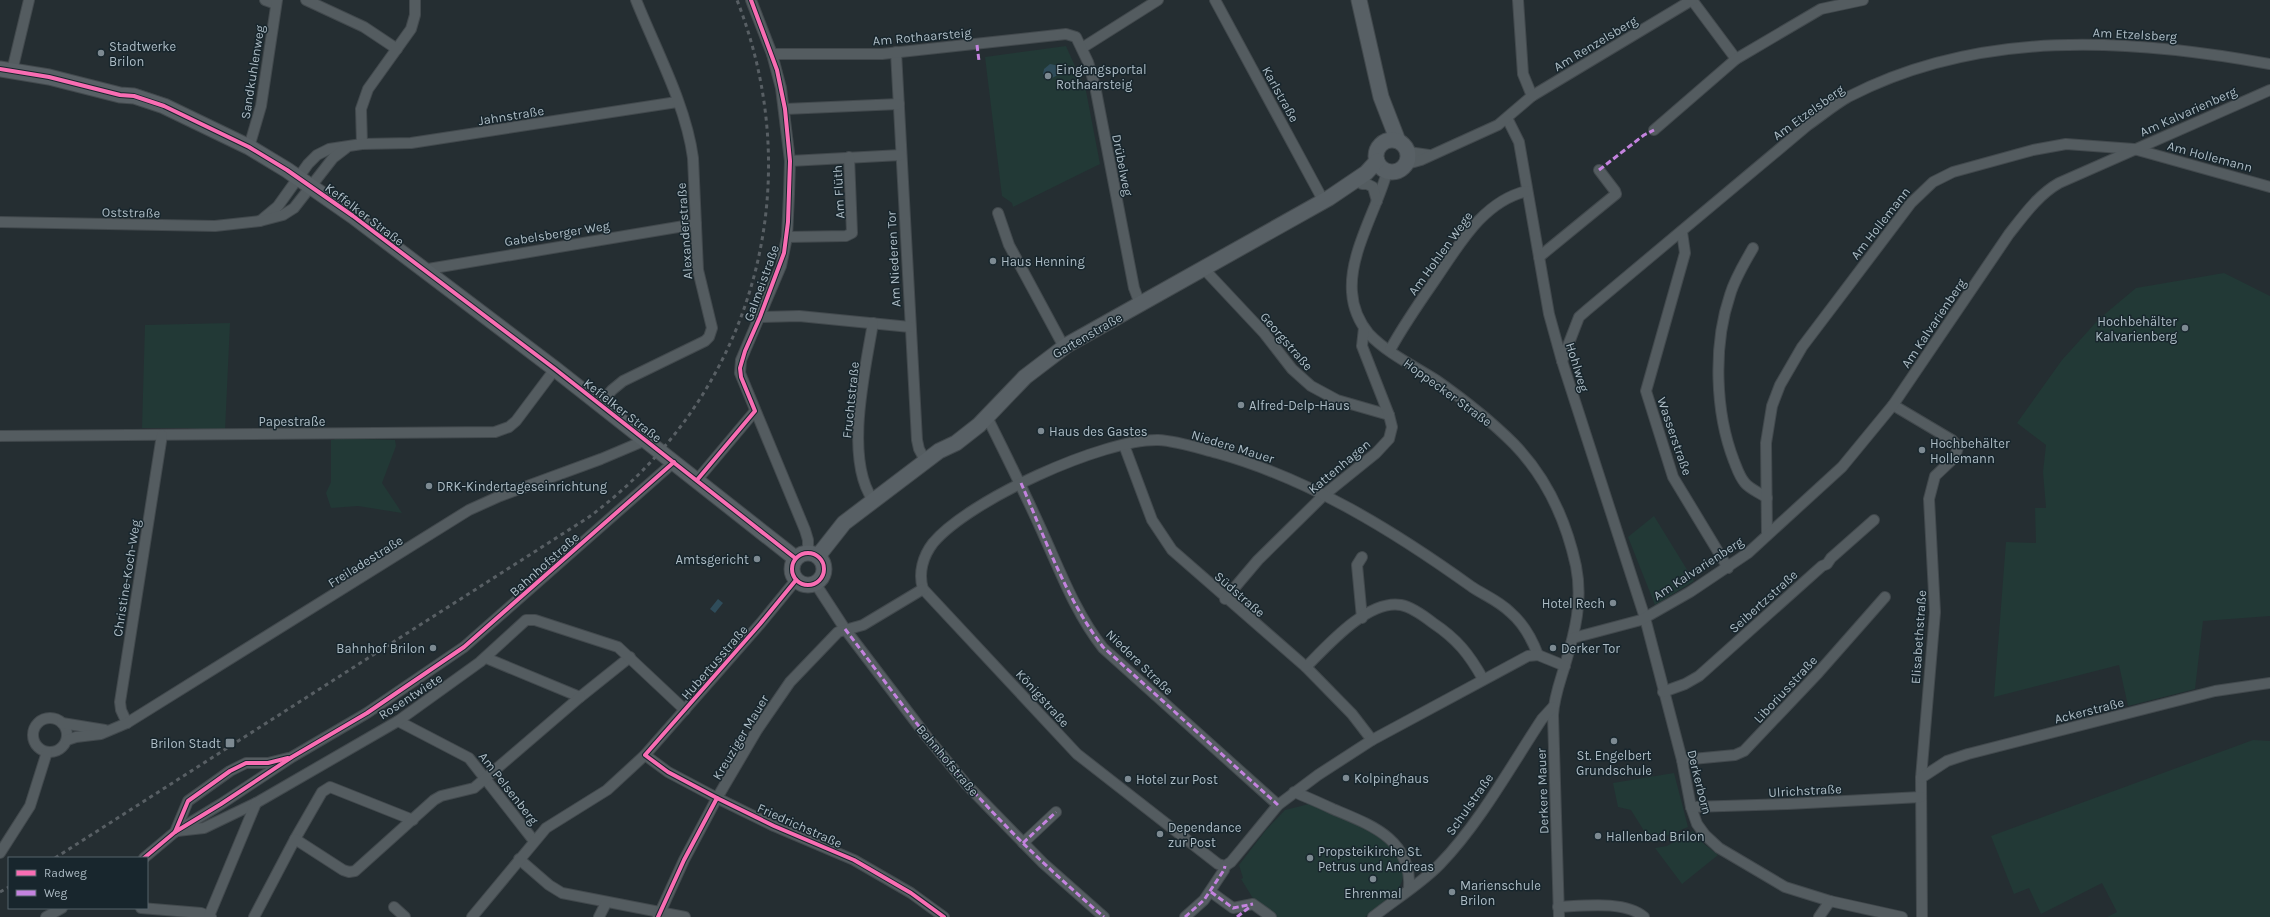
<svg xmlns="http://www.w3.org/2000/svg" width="2270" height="917" font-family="Karla,sans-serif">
<rect width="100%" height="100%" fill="#252e32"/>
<g fill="#223936">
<polygon points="1066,46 1086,91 1100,164 1013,207 1012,203 1002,196 985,57"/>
<polygon points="2224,273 2270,296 2270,616 2203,621 2195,689 2128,706 2119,665 1994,697 2006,542 2036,543 2035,508 2046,508 2043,472 2046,445 2017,423 2062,360 2099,319 2136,288"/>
<polygon points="230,323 225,431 186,428 142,428 145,325"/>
<polygon points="335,438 395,440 396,446 382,483 402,513 358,506 331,508 326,493 331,482 331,440 334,440"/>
<polygon points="1654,516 1694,581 1655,605 1628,537"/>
<polygon points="2253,740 2270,741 2270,917 2107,917 2117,912 2102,883 2041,914 2029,888 2014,894 1991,836"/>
<polygon points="1674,773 1688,827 1651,842 1631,810 1618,807 1613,783"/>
<path d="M1309,804C1337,809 1414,844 1402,881C1397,896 1377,908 1365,917H1277L1254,900L1241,879L1243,878L1239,865L1266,830L1285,810Z"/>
<polygon points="1693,831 1703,843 1718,855 1682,884 1655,848 1667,846"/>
</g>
<g fill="#2f4c5a">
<polygon points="1050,64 1060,66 1061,68 1058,75 1048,80 1043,74 1044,69"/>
<polygon points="718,599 723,603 715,613 710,609"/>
</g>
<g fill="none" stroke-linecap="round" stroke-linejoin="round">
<g stroke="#42494d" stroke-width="12">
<g id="street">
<polyline points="265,0 276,4"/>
<polyline points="306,0 364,27 397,49"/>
<polyline points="751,0 772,54 781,88 790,161 789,194 787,237 781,266 741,360 740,373 805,530 808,540 808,552"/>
<polyline points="1215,0 1323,200"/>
<polyline points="1518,0 1523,74 1532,96"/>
<polyline points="1692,0 1736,59"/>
<polyline points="1082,48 1158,0"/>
<polyline points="896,52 917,440 919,449 926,462"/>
<polyline points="772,54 882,54 1066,34 1076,37 1088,62 1095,86 1134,288 1140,304"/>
<polyline points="12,71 29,0"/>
<polyline points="785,109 899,104"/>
<polyline points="1507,118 1519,142 1549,314 1562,361 1645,618 1682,760 1691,807 1697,824 1705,835 1719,848 1785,887 1830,901 1902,917"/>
<polyline points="1654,130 1736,59 1821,9 1863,0"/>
<polyline points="362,144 361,109 368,89 411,29 415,15 415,0"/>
<polyline points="249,147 261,106 277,0"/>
<polyline points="1408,152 1429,155"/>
<polyline points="790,161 901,155"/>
<polyline points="1407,164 1421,160 1498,125 1532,96 1692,0"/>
<path d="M1387,172C1377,209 1349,253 1352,292C1353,308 1359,322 1369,334C1387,353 1414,366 1436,380C1463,399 1490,420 1514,444C1547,478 1566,520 1576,566C1583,601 1575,632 1565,665C1560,682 1554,697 1553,715L1559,917"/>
<polyline points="1362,184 1367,184 1373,187 1377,201"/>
<polyline points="998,213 1009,245 1064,347"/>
<polyline points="260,221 278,206 308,164 317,155 329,149 362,144 411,143 677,102"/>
<polyline points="0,222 215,226 260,221 283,215 294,208 333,158 346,148"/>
<polyline points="1682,232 1685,253 1646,391 1673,477 1728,568"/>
<polyline points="787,237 846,236 852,233 849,157"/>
<path d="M1753,248C1744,264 1735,278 1730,295C1713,345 1715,412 1734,461C1737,468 1739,476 1745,483C1750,489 1760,493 1767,498"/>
<polyline points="1539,257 1616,194 1615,191 1599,170"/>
<polyline points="1204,269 1264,333 1292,369 1311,386 1337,400 1389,415"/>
<polyline points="422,270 696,224"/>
<polyline points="760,317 799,316 910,327"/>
<path d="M873,323C865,371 844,459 873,500"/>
<path d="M1390,350C1403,326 1419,303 1435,280C1459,245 1483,201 1527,191"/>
<path d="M1562,361L1579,317L1587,310L1808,125C1821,116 1834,105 1848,97C1979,29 2129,38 2270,64"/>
<path d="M600,404L612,390L623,381L705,341L709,337L712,328L698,270L693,158C686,105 656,50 636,0"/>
<polyline points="1893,405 1952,440 1958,447 1955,457 1935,476 1929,499 1935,612 1921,778 1922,917"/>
<path d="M987,417C1007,457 1027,497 1045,538C1062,576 1077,615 1103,648L1278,805"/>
<polyline points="0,436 495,432 509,427 516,421 555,369"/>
<polyline points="1124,445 1152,520 1172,550 1306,667 1352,714 1372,740"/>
<polyline points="697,480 755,411"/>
<polyline points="1767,535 1766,443 1772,406 1780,385 1802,347 1911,203 1933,182 1953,172 2033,150 2066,144 2134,149 2270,187"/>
<polyline points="815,583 845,629 927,737 966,784 1043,863 1104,917"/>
<polyline points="1225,599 1258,560 1324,495 1376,453 1389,439 1392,427 1389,415 1362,346 1364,328"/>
<polyline points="1362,618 1357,565 1362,557"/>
<path d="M1573,638L1641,620L1690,592L1748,553L1842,467L1893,405L2009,234C2024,215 2038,195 2059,183L2270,90"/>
<polyline points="486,658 580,697 630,657"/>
<path d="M1306,667C1327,646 1368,599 1401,605C1412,607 1424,616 1433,623C1457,639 1469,654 1483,679"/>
<polyline points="1663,692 1685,684 1699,676 1822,566 1827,564 1831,558 1874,520"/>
<circle cx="50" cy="735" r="17"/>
<polyline points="398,721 469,758 534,841"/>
<polyline points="62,723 105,730"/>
<polyline points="127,723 121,710 120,702 162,435"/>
<polyline points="67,740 76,737 101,734 127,723 469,510 500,496 601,459 646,440"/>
<polyline points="645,755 668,772 717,798 774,826 854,860 911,893 944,917"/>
<polyline points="1682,760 1735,755 1744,751 1818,673 1885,597"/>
<polyline points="1921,778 1947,761 1968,754 2215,691 2270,683"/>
<path d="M1294,792C1307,797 1320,803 1333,809C1371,825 1412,839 1409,889"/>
<polyline points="1691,807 1788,804 1921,797"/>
<polyline points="177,831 204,828 256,803 398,721 480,662 526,620 535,620 618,647 685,710"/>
<polyline points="175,832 188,801 230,771 246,763 268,763 288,758"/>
<polyline points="295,839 322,792 330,787 413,820"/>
<polyline points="1023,843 1056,812"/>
<polyline points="0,853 30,806 47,752"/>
<polyline points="144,858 175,832 221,804 292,757 367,713 464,647 674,462"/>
<polyline points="519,859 549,885 562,893 685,917"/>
<path d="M1225,866L1218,864L1077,754L923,589C918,573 923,556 933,543C969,500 1103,439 1158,440C1178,441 1198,448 1217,453C1310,479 1394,531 1472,587C1484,595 1499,601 1510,612C1523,623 1532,639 1538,655"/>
<polyline points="1225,866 1231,862 1278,805 1318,775 1372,740 1528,656 1538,655 1565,666"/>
<polyline points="1211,892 1233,908 1253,904 1271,917"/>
<polyline points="394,907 405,917"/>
<path d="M1558,907C1582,906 1625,900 1644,917"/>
<polyline points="141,908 201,913 211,917"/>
<polyline points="209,916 256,803"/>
<polyline points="46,917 62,908"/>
<polyline points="254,917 295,839 343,870 349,872 355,871 434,800 441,796 474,788 580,697"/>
<polyline points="472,917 546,828 607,790 645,755 760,624 796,580"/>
<polyline points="599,917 606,903"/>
<polyline points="658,917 684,860 717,798 757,730 790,682 838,632 863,625 923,589"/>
<polyline points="1185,917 1204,900 1224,870 1225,866"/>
<path d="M1373,917C1394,900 1422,883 1440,864C1479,824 1511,766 1542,719L1553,707"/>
<polyline points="1819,917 1830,901"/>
</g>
</g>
<g stroke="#42494d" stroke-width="17">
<g id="secondary">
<polyline points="1359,0 1381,97 1398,141"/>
<polyline points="0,69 49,77 120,95 134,96 164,106 249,147 287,170 353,216 555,369 795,558"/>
<circle cx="1392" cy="156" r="16"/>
<circle cx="808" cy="569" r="16"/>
<polyline points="818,556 844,523 939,451 956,443 979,425 1025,377 1067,345 1329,198 1366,173 1377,161"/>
</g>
</g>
<use href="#street" stroke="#545c60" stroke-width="10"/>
<use href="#secondary" stroke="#586065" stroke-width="15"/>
<g stroke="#585f64" stroke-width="3" stroke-dasharray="4 4" stroke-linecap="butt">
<path d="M55,858L589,517C752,396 811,189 737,0"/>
<polyline points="0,892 9,887"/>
</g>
<g stroke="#c483df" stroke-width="3" stroke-dasharray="6 3" stroke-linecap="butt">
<polyline points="977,45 979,61"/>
<polyline points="1599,170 1644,135 1654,130"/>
<path d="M1021,483C1045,538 1066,599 1103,647L1278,805"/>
<path d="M845,629C885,681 923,735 967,784C1009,832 1056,876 1104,917"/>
<polyline points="1023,843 1056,812"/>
<polyline points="1211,892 1233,908 1253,904"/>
<polyline points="1185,917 1204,900 1224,870 1225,866"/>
<polyline points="1237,917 1251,906"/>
</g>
<g stroke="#18262d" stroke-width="6">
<g id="cycleway">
<polyline points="0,69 49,77 120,95 134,96 164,106 249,147 287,170 353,216 555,369 795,558"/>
<polyline points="697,480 755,411 741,377 740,368 745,351 760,317 784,253 788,222 790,161 785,109 777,70 751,0"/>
<circle cx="808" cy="569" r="16"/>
<polyline points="796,580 760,624 645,755 668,772 717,798 774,826 854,860 911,893 944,917"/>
<polyline points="175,832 188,801 230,771 246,763 268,763 288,758"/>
<polyline points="144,858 175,832 221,804 292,757 367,713 464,647 674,462"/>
<polyline points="658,917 684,860 717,798"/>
</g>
</g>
<use href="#cycleway" stroke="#f96db3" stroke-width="4"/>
</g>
<g fill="#7d8a92" stroke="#18262d" stroke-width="1.5">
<circle cx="101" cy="53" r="4"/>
<circle cx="1048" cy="76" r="4"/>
<circle cx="993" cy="261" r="4"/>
<circle cx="2185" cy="328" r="4"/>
<circle cx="1241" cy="405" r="4"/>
<circle cx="1041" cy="431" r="4"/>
<circle cx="1922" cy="450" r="4"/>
<circle cx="429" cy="486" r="4"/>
<circle cx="757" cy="559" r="4"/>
<circle cx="1613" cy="603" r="4"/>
<circle cx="433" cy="648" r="4"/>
<circle cx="1553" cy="648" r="4"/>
<circle cx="1614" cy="741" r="4"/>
<rect x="225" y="738" width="10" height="10" rx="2"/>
<circle cx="1346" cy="778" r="4"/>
<circle cx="1128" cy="779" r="4"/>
<circle cx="1160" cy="834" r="4"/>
<circle cx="1598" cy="836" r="4"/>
<circle cx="1310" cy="858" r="4"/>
<circle cx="1373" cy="879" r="4"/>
<circle cx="1452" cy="892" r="4"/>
</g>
<g text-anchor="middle" stroke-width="3" stroke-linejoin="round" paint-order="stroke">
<g font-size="13" fill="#adbcc5" stroke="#18262d">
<text transform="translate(2135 34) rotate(3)" y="5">Am Etzelsberg</text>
<text transform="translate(922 36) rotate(-5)" y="5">Am Rothaarsteig</text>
<text transform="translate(1595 43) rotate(-31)" y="5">Am Renzelsberg</text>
<text transform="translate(252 72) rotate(-81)" y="5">Sandkuhlenweg</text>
<text transform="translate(1281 94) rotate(61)" y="5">Karlstraße</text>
<text transform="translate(2188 111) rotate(-24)" y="5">Am Kalvarienberg</text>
<text transform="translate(1808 112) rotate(-36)" y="5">Am Etzelsberg</text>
<text transform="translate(511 115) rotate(-9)" y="5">Jahnstraße</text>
<text transform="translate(2210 156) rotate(15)" y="5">Am Hollemann</text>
<text transform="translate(1123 165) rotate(79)" y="5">Drübelweg</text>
<text transform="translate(838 192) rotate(-93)" y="5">Am Flüth</text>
<text transform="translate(131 212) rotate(1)" y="5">Oststraße</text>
<text transform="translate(365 214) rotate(37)" y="5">Keffelker Straße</text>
<text transform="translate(1880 223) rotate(-52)" y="5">Am Hollemann</text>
<text transform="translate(684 231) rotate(-94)" y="5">Alexanderstraße</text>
<text transform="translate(557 233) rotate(-9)" y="5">Gabelsberger Weg</text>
<text transform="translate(1440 253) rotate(-54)" y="5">Am Hohlen Wege</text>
<text transform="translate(893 259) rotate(-93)" y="5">Am Niederen Tor</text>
<text transform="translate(761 283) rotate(-70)" y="5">Galmeistraße</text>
<text transform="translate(1933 323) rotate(-56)" y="5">Am Kalvarienberg</text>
<text transform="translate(1087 335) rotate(-30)" y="5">Gartenstraße</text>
<text transform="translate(1287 341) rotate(49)" y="5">Georgstraße</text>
<text transform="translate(1578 367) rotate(73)" y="5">Hohlweg</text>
<text transform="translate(1448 392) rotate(36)" y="5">Hoppecker Straße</text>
<text transform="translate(850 400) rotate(-84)" y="5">Fruchtstraße</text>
<text transform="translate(623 410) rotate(38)" y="5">Keffelker Straße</text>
<text x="292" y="426">Papestraße</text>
<text transform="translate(1675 436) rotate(71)" y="5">Wasserstraße</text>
<text transform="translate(1233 446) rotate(17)" y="5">Niedere Mauer</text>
<text transform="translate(1339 466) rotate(-40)" y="5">Kattenhagen</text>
<text transform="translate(365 561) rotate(-32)" y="5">Freiladestraße</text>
<text transform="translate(544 564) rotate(-42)" y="5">Bahnhofstraße</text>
<text transform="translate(1698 568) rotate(-33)" y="5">Am Kalvarienberg</text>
<text transform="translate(126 578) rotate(-81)" y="5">Christine-Koch-Weg</text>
<text transform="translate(1240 594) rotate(41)" y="5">Südstraße</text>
<text transform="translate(1763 601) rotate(-42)" y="5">Seibertzstraße</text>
<text transform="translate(1918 637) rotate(-86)" y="5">Elisabethstraße</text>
<text transform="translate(714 662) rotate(-49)" y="5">Hubertusstraße</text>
<text transform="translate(1140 662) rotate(44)" y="5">Niedere Straße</text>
<text transform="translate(1785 689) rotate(-47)" y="5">Liboriusstraße</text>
<text transform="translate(410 696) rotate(-33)" y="5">Rosentwiete</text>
<text transform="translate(1043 698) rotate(48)" y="5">Königstraße</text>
<text transform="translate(2089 710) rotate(-14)" y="5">Ackerstraße</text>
<text transform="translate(740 737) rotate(-59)" y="5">Kreuziger Mauer</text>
<text transform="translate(948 760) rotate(50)" y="5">Bahnhofstraße</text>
<text transform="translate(1700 782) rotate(76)" y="5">Derkerborn</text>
<text transform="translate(509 788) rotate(52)" y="5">Am Pelsenberg</text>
<text transform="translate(1805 790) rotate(-3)" y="5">Ulrichstraße</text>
<text transform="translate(1542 791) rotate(-92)" y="5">Derkere Mauer</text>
<text transform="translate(1469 804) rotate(-55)" y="5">Schulstraße</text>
<text transform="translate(800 825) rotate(24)" y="5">Friedrichstraße</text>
</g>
<g font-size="13" fill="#adbcc5" stroke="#18262d" text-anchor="start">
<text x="109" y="51">Stadtwerke<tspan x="109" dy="15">Brilon</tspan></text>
<text x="1056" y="74">Eingangsportal<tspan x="1056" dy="15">Rothaarsteig</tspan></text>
<text x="1001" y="266">Haus Henning</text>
<text x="2177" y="326" text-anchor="end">Hochbehälter<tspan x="2177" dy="15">Kalvarienberg</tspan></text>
<text x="1249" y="410">Alfred-Delp-Haus</text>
<text x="1049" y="436">Haus des Gastes</text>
<text x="1930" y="448">Hochbehälter<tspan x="1930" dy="15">Hollemann</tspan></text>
<text x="437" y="491">DRK-Kindertageseinrichtung</text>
<text x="749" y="564" text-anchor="end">Amtsgericht</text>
<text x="1605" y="608" text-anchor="end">Hotel Rech</text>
<text x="425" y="653" text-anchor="end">Bahnhof Brilon</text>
<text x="1561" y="653">Derker Tor</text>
<text x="221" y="748" text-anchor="end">Brilon Stadt</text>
<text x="1614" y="760" text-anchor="middle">St. Engelbert<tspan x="1614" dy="15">Grundschule</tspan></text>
<text x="1354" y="783">Kolpinghaus</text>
<text x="1136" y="784">Hotel zur Post</text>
<text x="1168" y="832">Dependance<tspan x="1168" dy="15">zur Post</tspan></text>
<text x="1606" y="841">Hallenbad Brilon</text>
<text x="1318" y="856">Propsteikirche St.<tspan x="1318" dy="15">Petrus und Andreas</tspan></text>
<text x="1460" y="890">Marienschule<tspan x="1460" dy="15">Brilon</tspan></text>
<text x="1373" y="898" text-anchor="middle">Ehrenmal</text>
</g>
</g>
<rect x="8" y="857" width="140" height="52" fill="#18262d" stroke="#54626a"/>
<rect x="16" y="870" width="20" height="6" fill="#f96db3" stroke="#54626a"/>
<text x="44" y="877" font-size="12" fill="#adbcc5">Radweg</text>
<rect x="16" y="890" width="20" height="6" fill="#c483df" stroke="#54626a"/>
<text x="44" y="897" font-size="12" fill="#adbcc5">Weg</text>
</svg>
